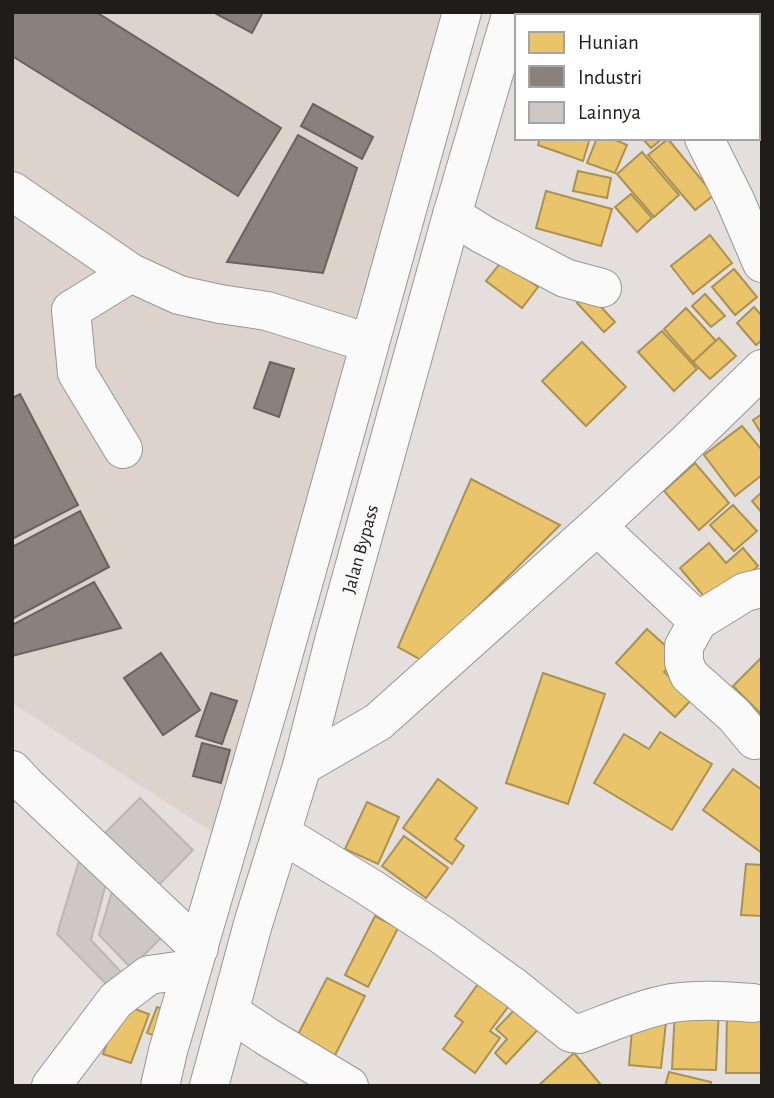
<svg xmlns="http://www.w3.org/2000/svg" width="774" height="1098" font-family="'Alegreya Sans',sans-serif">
<rect width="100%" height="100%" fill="#e4dfdc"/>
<polygon fill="#ddd2cc" points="12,12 472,12 239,849 12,703"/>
<g fill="#e9c46a" stroke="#ac9252" stroke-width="2">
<polygon points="702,12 752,12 754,16 705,16"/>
<polygon points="758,21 762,25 762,60 758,63"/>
<polygon points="540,138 590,138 583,161 538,145"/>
<polygon points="597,138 611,138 627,145 615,173 587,163"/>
<polygon points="642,138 663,138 651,148"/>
<polygon points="668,139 714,195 695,210 648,155"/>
<polygon points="642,152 679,195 654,217 617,174"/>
<polygon points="578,171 611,178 607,198 573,191"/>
<polygon points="546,191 612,209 601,246 536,228"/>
<polygon points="631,194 652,218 637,232 615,207"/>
<polygon points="710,235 732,263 693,294 671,266"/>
<polygon points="502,261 538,287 522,308 486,281"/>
<polygon points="734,269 757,297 735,315 712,287"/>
<polygon points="588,293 615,322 604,332 577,303"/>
<polygon points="705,294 725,316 711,327 692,306"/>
<polygon points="754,307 762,316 762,340 756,345 737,323"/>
<polygon points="686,308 716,341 693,362 664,329"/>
<polygon points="662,331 697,369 674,391 638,352"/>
<polygon points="719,338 736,356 710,379 693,362"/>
<polygon points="582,342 626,387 586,426 542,381"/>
<polygon points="762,414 762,435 753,420"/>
<polygon points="742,426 762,450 762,475 735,496 704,455"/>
<polygon points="695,463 729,503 699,530 664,491"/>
<polygon points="471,479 560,525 423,661 398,647"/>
<polygon points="762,492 762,513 752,501"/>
<polygon points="733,505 757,531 734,551 710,525"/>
<polygon points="709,543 726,563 743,548 758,566 712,606 680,568"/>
<polygon points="647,629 678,657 664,672 693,698 675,717 616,663"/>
<polygon points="762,657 762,715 733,686"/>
<polygon points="543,673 605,694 568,804 506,783"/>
<polygon points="660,732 712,764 672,830 594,783 624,734 649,749"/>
<polygon points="733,769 762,790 762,853 703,810"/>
<polygon points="438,779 477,808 455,839 464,846 452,864 403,828"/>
<polygon points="367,802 399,817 378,864 345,849"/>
<polygon points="404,836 448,868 426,898 382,866"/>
<polygon points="746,864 762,865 762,916 741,915"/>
<polygon points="375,916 398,928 368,987 345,975"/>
<polygon points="486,973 517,995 490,1031 500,1038 475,1073 443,1049 463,1022 455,1016"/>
<polygon points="327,978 365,996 328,1069 290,1050"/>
<polygon points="521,1003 543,1024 506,1064 495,1053 507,1039 496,1029"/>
<polygon points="121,1004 149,1014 131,1063 103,1054"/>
<polygon points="157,1007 171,1012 162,1038 147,1033"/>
<polygon points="675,1008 719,1009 716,1070 672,1069"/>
<polygon points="727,1013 762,1013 762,1073 726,1073"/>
<polygon points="633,1018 666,1022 661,1068 629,1065"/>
<polygon points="574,1053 602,1086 538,1086"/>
<polygon points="669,1072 711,1082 710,1086 665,1086"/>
</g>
<g fill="#8a817c" stroke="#6a635f" stroke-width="2">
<polygon points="12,12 96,12 281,128 238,196 12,56"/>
<polygon points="213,12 263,12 252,33"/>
<polygon points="313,104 373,137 362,159 301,126"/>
<polygon points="298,135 357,168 323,273 227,262"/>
<polygon points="270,362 294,369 279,417 254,408"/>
<polygon points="20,394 78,505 12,539 12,398"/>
<polygon points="80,511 109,567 12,619 12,547"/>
<polygon points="94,582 121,628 12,656 12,625"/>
<polygon points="161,653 200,710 163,735 124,678"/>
<polygon points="211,693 237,701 222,744 196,736"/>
<polygon points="202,743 230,750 221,783 193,776"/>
</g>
<g fill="#cdc8c6" stroke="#bbb7b6" stroke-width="2">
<polygon points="140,798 193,850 150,894 97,841"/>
<polygon points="81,854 108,876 91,940 123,974 111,989 57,934"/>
<polygon points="114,885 166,933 131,968 99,935"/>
</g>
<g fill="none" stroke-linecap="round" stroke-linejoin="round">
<g stroke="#9a9693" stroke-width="40">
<g id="minor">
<polyline points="12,191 131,273 179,295 220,304 267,311 369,343"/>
<polyline points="452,215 482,234 565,278 602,288"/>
<polyline points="123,449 77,373 71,310 131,273"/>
<polyline points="597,526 698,621"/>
<polyline points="755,740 734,715 689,675 684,662 684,646 698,621 745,592 762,588"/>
<polyline points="302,766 378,722 597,526 682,447 762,369"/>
<polyline points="12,770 26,785 199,948"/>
<path d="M282,834L369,887L442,935L515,988L571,1033L579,1034C609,1023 640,1009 672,1003C698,999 726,1001 753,1003"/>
<polyline points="230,1012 269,1038 349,1086"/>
<polyline points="51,1086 116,1000 149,975 191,969"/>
</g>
</g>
<g stroke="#9a9693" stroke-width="40">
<g id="major">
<polyline points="636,12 638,16"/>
<polyline points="704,138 735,200 762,263"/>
</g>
</g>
<g stroke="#9a9693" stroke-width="40">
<g id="highway">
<polyline points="160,1086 168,1051 273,692 462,12"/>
<path id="s1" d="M209,1086L253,924L302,766L335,637L452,215L512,12"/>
</g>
</g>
<use href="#minor" stroke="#fbfafa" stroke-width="38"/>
<use href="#major" stroke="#fbfafa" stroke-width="38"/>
<use href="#highway" stroke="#fbfafa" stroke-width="38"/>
</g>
<g text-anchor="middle" stroke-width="7" stroke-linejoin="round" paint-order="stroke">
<g font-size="19" fill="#1f1c1a" stroke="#fff">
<text dy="7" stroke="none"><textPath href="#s1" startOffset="558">Jalan Bypass</textPath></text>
</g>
</g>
<rect width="774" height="1098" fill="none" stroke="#1f1c1a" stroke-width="28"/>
<rect x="515" y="14" width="245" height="126" fill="#ffffff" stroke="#a5a4a3" stroke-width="2"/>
<rect x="529" y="32" width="35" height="21" fill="#e9c46a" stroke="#a5a4a3" stroke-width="2"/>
<text x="578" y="49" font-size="21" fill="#1f1c1a">Hunian</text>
<rect x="529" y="66" width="35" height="21" fill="#8a817c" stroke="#a5a4a3" stroke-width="2"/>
<text x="578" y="84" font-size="21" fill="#1f1c1a">Industri</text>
<rect x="529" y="102" width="35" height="21" fill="#cdc8c6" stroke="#a5a4a3" stroke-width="2"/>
<text x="578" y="119" font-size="21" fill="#1f1c1a">Lainnya</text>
</svg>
